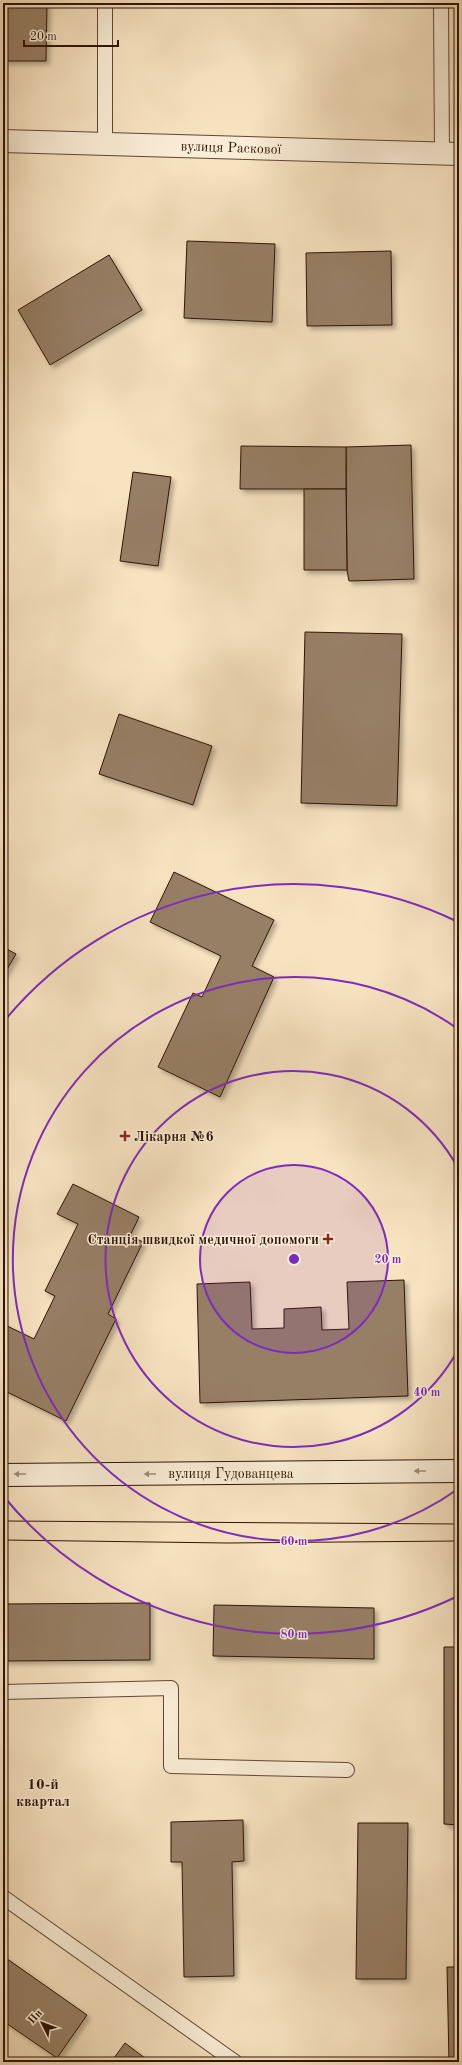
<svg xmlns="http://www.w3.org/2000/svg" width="462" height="2065" font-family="'Old Standard TT',serif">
<defs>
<filter id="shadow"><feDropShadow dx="3.5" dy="3.5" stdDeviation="2" flood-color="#0004"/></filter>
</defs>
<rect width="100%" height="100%" fill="#f8e3c1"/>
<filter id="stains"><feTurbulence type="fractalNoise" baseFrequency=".005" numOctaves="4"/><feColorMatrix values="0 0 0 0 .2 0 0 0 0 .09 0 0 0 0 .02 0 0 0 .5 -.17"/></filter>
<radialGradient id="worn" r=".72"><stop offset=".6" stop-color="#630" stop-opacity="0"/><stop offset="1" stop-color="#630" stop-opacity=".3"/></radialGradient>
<g fill="#977f66" stroke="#2e1304" filter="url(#shadow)">
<polygon points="3,3 47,3 46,61 3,61"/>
<polygon points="187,241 275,244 272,322 184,318"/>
<polygon points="391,251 392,325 307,326 306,253"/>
<polygon points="109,255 142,310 50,365 18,310"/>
<polygon points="411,445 414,579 349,581 347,570 346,447"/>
<polygon points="241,446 346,447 346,489 240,489"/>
<polygon points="133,472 171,477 158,566 120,561"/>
<polygon points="304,489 346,489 347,570 304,570"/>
<polygon points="305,632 402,634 397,806 301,803"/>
<polygon points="119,714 212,746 193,805 99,774"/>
<polygon points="174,872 274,920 252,966 274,977 220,1097 158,1067 193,993 202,997 221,956 150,922"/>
<polygon points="3,947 16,954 3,976"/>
<polygon points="73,1184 139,1217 130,1236 143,1242 108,1314 116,1319 66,1421 3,1390 3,1324 34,1339 55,1296 45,1291 78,1224 57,1214"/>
<polygon points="404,1280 408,1396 200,1403 197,1284 250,1282 252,1329 284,1328 284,1309 321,1307 322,1330 349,1329 347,1282"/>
<polygon points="150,1603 150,1660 3,1661 3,1604"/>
<polygon points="214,1605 374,1608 374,1659 213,1656"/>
<polygon points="444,1647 459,1647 459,1825 444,1824"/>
<polygon points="243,1820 244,1861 232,1862 234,1976 184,1977 182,1862 171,1862 171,1822"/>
<polygon points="358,1823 408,1823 406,1979 356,1979"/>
<polygon points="3,1956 87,2015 57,2058 3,2021"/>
<polygon points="447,1967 459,1967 459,2062 449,2062"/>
<polygon points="125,2043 150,2062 111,2062"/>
</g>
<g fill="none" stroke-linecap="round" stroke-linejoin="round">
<g stroke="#604733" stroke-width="16">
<g id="lane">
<polyline points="441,3 442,154"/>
<polyline points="105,144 105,3"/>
<polyline points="3,1692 171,1688 171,1766 347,1770"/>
<polyline points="3,1897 235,2062"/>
</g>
</g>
<g stroke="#604733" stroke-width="24">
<polyline id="street" points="3,141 459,154"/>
</g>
<g stroke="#2e1304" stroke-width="24">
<polyline id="secondary" points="3,1475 459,1471"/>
</g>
<use href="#lane" stroke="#faedd7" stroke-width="14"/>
<use href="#street" stroke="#faedd7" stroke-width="22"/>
<use href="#secondary" stroke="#faedd7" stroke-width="22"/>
<g stroke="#2e1304" stroke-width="1">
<polyline points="3,1521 459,1524"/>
<polyline points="3,1540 227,1543 459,1541"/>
</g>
</g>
<defs><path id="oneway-solid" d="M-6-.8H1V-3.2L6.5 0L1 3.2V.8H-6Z"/></defs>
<g fill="#9e8b78">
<use href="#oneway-solid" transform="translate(420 1471) rotate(180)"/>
<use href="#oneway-solid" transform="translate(20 1474) rotate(180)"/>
<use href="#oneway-solid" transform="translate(150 1474) rotate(180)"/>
</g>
<circle cx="294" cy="1259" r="94" fill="#7b2cbf" fill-opacity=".12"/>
<g fill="none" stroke="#7b2cbf" stroke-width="2">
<circle cx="294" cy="1259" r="94"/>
<path d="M458 1350A188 188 0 1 1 458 1168"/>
<path d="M458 1489A282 282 0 1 1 458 1029"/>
<path d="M458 1596A375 375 0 0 1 5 1498M5 1020A375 375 0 0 1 458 922"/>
</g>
<g fill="#8f2418" stroke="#faedd7" stroke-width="1.5">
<path d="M123 1130h4v4h4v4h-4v4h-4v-4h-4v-4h4z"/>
<path d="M326 1233h4v4h4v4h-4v4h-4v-4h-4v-4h4z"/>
</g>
<g text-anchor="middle" stroke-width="3" stroke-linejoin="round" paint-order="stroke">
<g font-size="14" fill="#2e1304" stroke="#faedd7">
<text transform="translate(231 147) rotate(2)" y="5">вулиця Раскової</text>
<text x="231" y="1478">вулиця Гудованцева</text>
</g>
<g font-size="14" font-weight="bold" fill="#2e1304" stroke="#faedd7" text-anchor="start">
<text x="134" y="1141">Лікарня №6</text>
<text x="319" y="1244" text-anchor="end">Станція швидкої медичної допомоги</text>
</g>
<g font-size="15" font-weight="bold" fill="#2e1304" stroke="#faedd7">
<text x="43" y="1789">10-й<tspan x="43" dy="17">квартал</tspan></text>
</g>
</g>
<circle cx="294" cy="1259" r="6" fill="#7b2cbf" stroke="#faedd7" stroke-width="2"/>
<g font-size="12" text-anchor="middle" font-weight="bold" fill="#7b2cbf" stroke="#faedd7" stroke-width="3" stroke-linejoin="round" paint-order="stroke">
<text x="388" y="1263">20 m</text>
<text x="427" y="1396">40 m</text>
<text x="294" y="1545">60 m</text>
<text x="294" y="1638">80 m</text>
</g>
<rect width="462" height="2065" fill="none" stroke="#f8e3c1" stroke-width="16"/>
<rect x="4" y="4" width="454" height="2057" fill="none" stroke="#2e1304" stroke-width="2"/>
<rect x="8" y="8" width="446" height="2049" fill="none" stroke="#2e1304"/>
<g transform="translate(42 2023) rotate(312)" stroke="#faedd7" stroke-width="3" paint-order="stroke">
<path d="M0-3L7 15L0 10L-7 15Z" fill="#2e1304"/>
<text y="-6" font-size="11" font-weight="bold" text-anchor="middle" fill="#2e1304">Пн</text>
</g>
<path d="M24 40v6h94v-6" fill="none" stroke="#2e1304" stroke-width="2"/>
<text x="30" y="40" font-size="12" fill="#2e1304" stroke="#faedd7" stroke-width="3" paint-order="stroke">20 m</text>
<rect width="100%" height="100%" filter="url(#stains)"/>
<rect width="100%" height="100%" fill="url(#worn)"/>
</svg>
